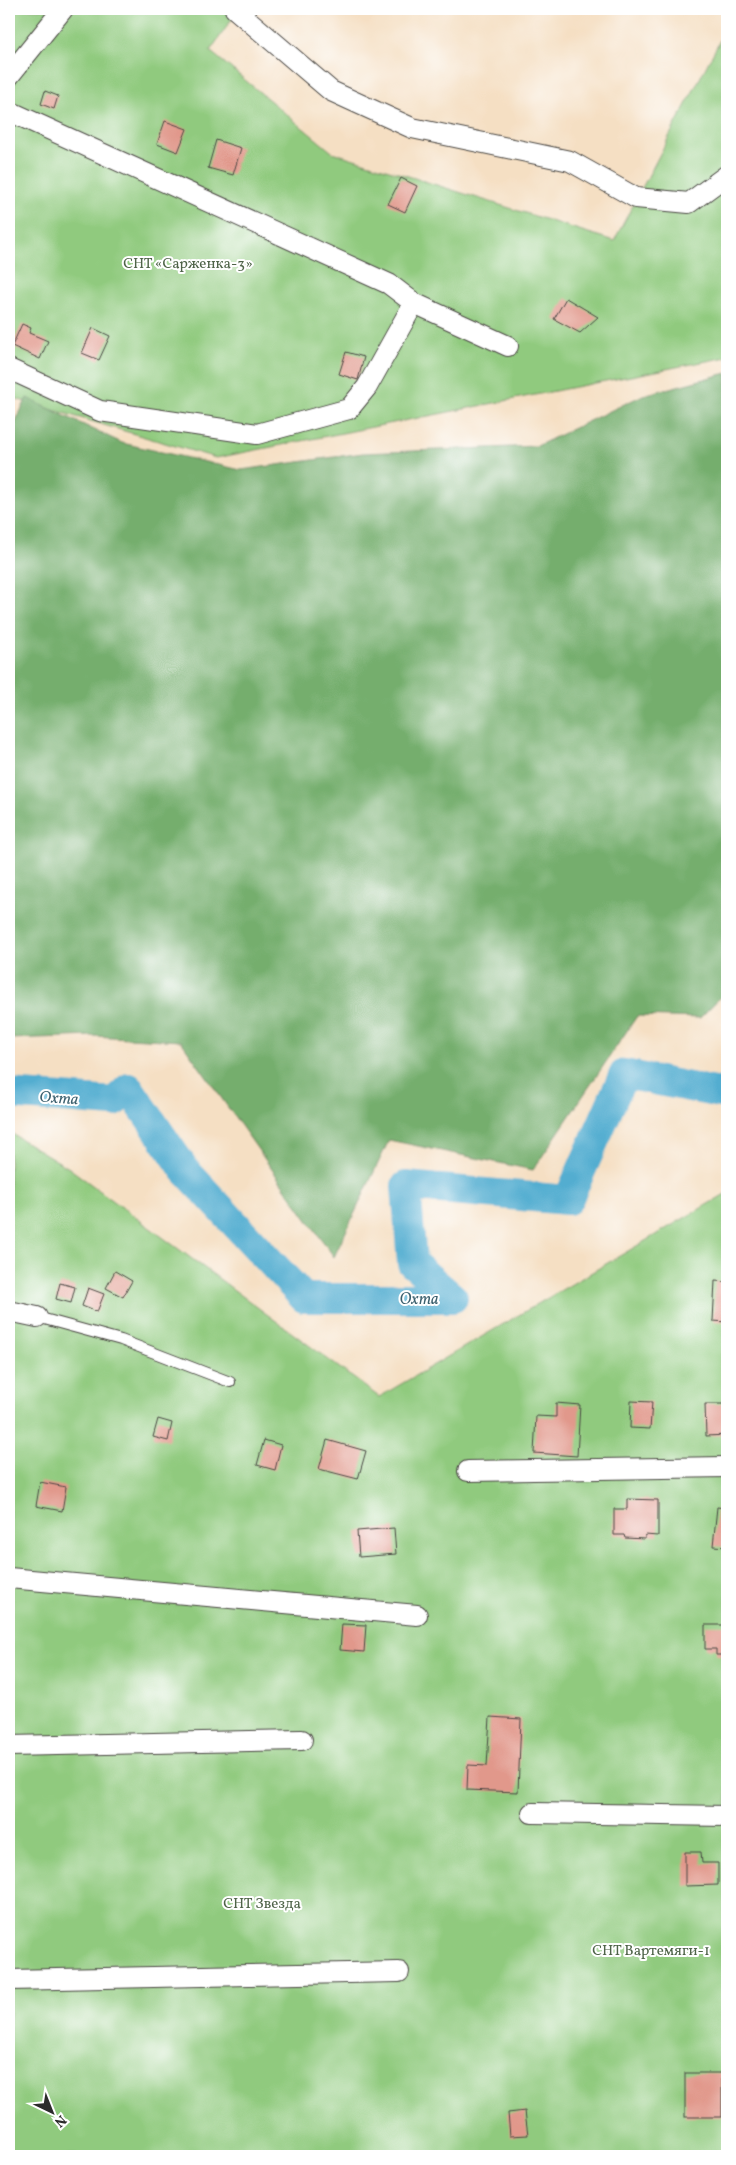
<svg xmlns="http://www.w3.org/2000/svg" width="736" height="2165" font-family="Vollkorn,serif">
<rect width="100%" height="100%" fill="#fff"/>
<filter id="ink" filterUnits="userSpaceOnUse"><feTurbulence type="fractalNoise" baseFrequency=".02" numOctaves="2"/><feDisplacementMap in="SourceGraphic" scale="10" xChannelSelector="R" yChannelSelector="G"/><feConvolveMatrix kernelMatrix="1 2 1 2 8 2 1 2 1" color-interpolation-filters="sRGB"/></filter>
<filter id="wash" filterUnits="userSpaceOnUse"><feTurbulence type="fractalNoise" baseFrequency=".0096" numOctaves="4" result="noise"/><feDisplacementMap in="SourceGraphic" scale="20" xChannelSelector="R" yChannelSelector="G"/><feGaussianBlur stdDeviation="1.12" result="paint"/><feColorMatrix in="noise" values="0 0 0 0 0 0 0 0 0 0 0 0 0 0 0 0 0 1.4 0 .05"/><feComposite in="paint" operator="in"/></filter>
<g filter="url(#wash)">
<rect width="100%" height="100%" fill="#f5dfc3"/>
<g fill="#90ca7e" stroke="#5e7a54">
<polygon points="9,9 239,9 210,51 332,152 614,241 727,27 727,357 216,458 9,397"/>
<polygon points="9,1132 69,1168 379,1397 727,1193 727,2156 9,2156"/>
</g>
<polygon fill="#74ae6d" stroke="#506c4c" points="727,373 727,990 700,1018 637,1016 533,1170 389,1140 334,1257 181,1041 94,1036 9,1039 9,435 27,398 122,443 241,470 363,453 537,446 643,395"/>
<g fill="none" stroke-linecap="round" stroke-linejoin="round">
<polyline stroke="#52add0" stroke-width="30" points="9,1094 114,1102 129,1088 185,1170 304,1298 453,1298 412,1263 406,1186 568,1200 624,1074 725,1094 727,1089"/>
</g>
<g id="blocks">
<g fill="#e1988b">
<polygon points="45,91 58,96 54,109 41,104"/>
<polygon points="165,121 187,129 178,152 157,144"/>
<polygon points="216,140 241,148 233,175 208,168"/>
<polygon points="401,178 417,186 405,212 388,204"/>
<polygon points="566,298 598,317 580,333 554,319"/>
<polygon points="22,324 31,328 29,333 48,341 40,359 12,346"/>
<polygon points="93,328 110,336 99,360 82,353"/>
<polygon points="346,352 364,357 358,380 339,374"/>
<polygon points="115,1271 132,1281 123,1297 106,1288"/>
<polygon points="715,1281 727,1282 727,1322 713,1321"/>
<polygon points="60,1283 75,1287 71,1303 56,1299"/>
<polygon points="88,1288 104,1294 97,1312 82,1306"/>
<polygon points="631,1401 652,1402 650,1429 630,1428"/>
<polygon points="556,1403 580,1405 577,1456 534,1453 536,1416 556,1417"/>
<polygon points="705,1404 727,1404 727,1435 706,1436"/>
<polygon points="158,1419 172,1423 168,1441 153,1437"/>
<polygon points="264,1440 281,1445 275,1470 257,1465"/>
<polygon points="327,1440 366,1451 358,1479 319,1469"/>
<polygon points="40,1482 66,1487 62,1511 36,1506"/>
<polygon points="627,1499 658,1500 658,1536 645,1535 645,1539 625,1538 624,1535 614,1535 614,1509 627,1509"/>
<polygon points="726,1502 727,1547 713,1546 717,1507 725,1508"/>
<polygon points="394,1528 396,1554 359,1557 357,1531"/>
<polygon points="342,1624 366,1625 364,1652 340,1650"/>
<polygon points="705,1625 727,1625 727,1655 716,1655 716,1649 705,1649"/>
<polygon points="490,1717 521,1719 518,1792 467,1790 468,1765 487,1766"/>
<polygon points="685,1852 701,1852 702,1863 718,1863 718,1885 685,1886"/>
<rect x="685" y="2073" width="37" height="44"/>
<polygon points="525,2111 528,2135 510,2136 508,2113"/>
</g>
</g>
</g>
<g filter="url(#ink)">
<use href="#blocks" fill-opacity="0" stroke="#494642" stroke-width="1"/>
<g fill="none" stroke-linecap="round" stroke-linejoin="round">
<g stroke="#494642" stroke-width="12">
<polyline id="lane" points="37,1317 121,1340 230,1382"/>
</g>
<g stroke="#494642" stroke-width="22">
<g id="street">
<polyline points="235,9 331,91 412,128 570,161 636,198 689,203 727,175"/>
<polyline points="9,76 63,9"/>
<polyline points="9,111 389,284 414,303 508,346"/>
<polyline points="9,369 100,411 257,434 349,409 367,387 414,303"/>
<polyline points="9,1311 37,1317"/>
<polyline points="468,1471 727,1467"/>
<polyline points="9,1578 417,1615"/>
<polyline points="9,1746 302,1740"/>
<polyline points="532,1813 727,1816"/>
<polyline points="9,1980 399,1972"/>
</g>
</g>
<use href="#lane" stroke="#fff" stroke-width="10"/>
<use href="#street" stroke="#fff" stroke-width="20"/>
</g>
</g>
<g text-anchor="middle" stroke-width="4" stroke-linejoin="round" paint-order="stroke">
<g font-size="15" fill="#4e6348" stroke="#fff">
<text x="188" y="268">СНТ «Сарженка-3»</text>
<text x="262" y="1908">СНТ Звезда</text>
<text x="651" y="1955">СНТ Вартемяги-1</text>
</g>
<g font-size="16" font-style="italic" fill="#3b5f6d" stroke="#fff">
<text transform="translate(59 1097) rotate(4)" y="6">Охта</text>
<text x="419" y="1304">Охта</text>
</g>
</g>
<rect width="736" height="2165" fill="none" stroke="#fff" stroke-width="30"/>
<g transform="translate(52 2112) rotate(137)" stroke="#ffffff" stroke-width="4" paint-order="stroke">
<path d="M0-4L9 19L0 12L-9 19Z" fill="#2b2b2b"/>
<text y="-8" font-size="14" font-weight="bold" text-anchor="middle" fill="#2b2b2b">N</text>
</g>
</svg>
